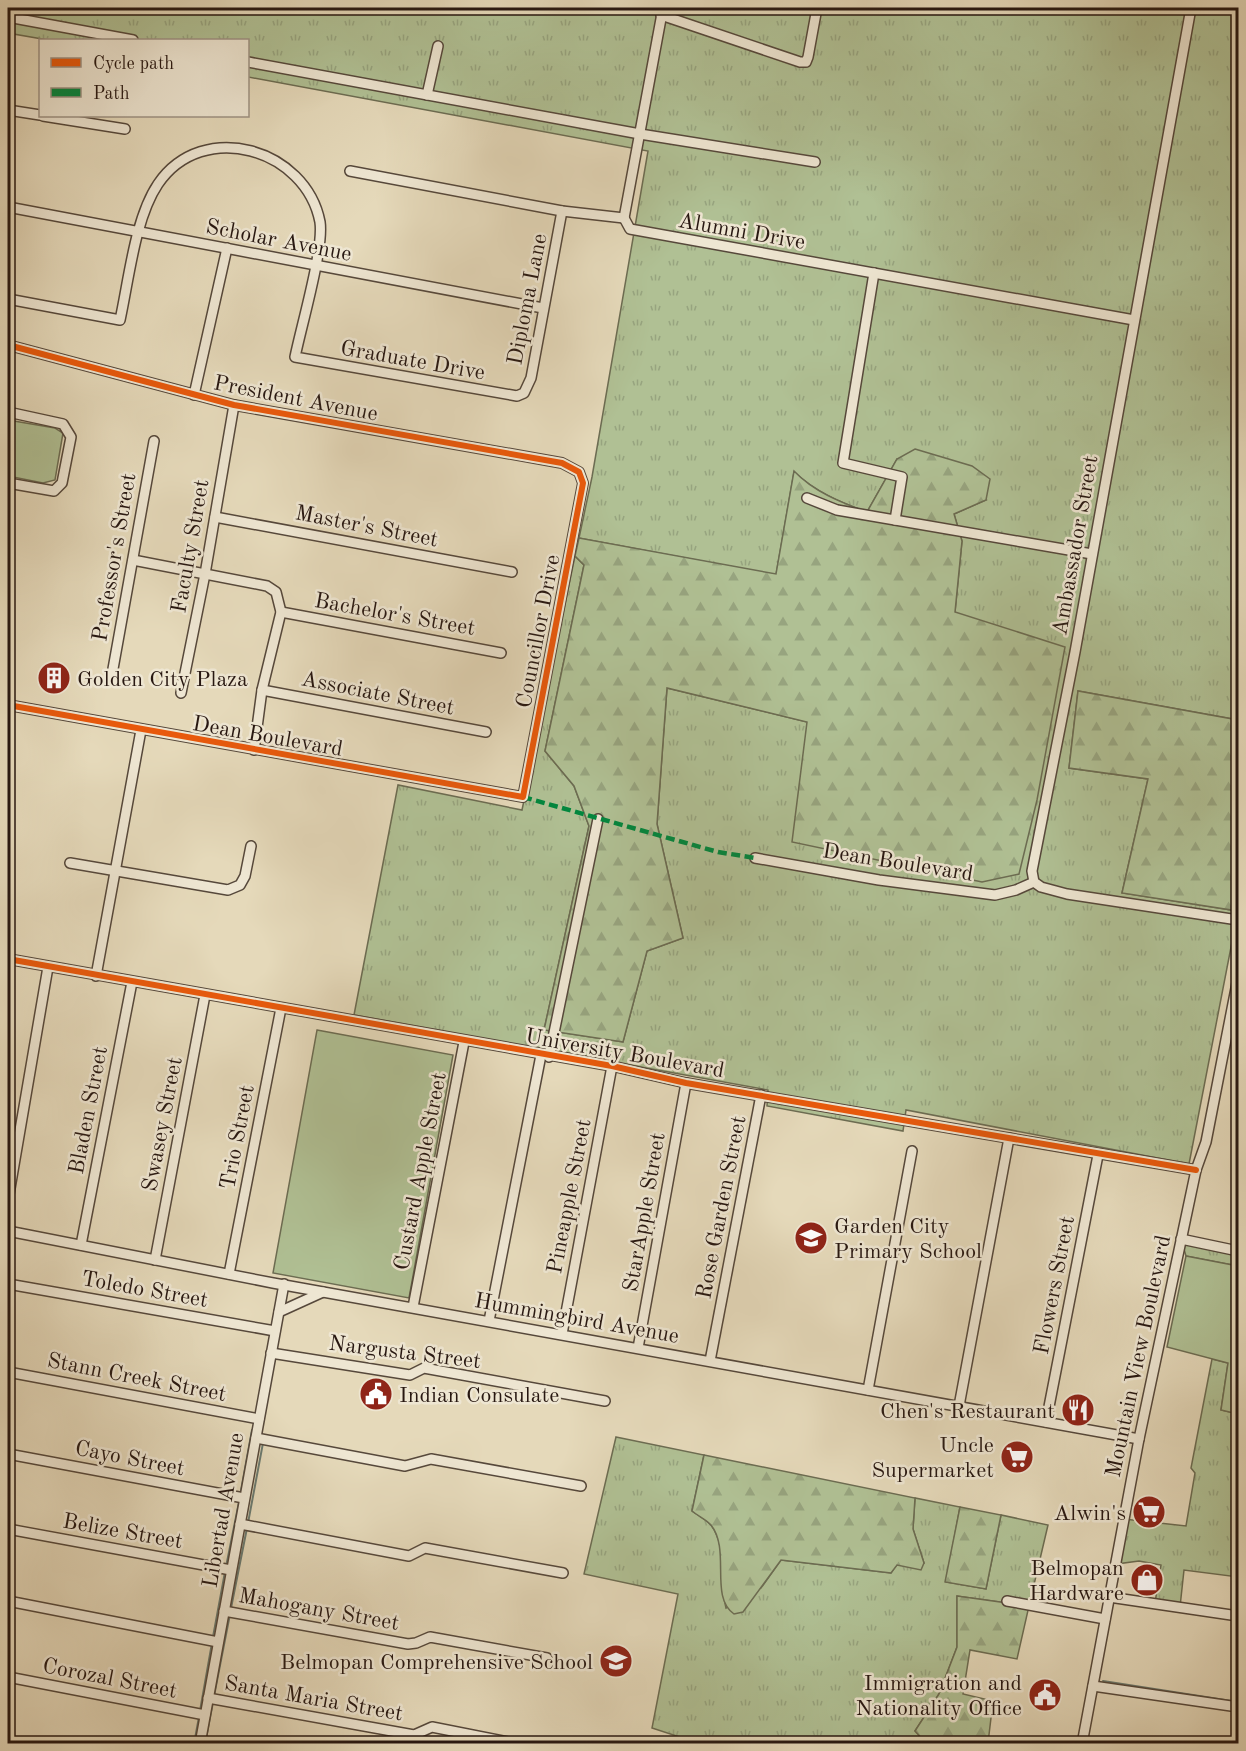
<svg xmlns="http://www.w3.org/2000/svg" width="1246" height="1751" font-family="'Old Standard TT',serif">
<defs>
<pattern id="grass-tufts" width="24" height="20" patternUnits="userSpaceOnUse" patternTransform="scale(1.5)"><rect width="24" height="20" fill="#b0c094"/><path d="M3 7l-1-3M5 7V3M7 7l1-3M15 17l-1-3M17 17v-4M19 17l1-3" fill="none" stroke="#97a47f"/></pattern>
<pattern id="forest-firs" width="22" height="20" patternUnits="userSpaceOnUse" patternTransform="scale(1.5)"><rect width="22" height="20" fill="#b0c094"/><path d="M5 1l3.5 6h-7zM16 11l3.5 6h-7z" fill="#97a47f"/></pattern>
</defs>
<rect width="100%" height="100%" fill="#e5d9ba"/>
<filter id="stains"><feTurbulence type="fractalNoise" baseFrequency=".00333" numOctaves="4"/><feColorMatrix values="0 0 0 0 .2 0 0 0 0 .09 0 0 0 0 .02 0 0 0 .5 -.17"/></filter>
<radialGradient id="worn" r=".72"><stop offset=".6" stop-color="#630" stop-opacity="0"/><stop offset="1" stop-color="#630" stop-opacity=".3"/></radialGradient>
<g fill="url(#grass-tufts)" stroke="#6c6c52" stroke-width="1.5">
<path d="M8,8H1238V720L1078,691L1069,768L1148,779L1122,893L1238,911L1189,1164L906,1110L903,1131L767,1106L768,1090L354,1015L398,785L522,810L575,556L584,565L545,751L574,786L589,826L544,1030L623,1042L647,951L683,938L657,824L667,688L807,722L955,612L962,541L954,514L986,500L897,459L867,512C839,502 815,491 794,472L776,575L579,538L592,477L648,151L248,77V40H48L8,33Z"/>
<polygon points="1181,1239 1238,1251 1238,1266 1186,1256"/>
<polygon points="1212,1359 1228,1363 1221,1410 1238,1414 1238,1577 1184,1570 1180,1607 1155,1603 1161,1565 1139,1561 1116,1564 1124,1519 1186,1526 1195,1473 1191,1468"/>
<path d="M616,1437L704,1455L692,1511C698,1515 707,1520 711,1525C728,1547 719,1583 726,1608L761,1588L781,1560L891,1573L897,1564L924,1563L913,1529L915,1498L960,1507L946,1582L986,1589L1001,1515L1048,1525L1029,1606L957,1596V1647L939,1694L915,1731L926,1743H698L652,1728L678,1594L584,1574Z"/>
</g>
<g fill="url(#forest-firs)" stroke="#6c6c52" stroke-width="1.5">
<path d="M915,449L972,466L990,479L986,500L954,514L962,541L955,612L1065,647L1037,800L1019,874L982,882L792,842L807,722L667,688L657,824L683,938L647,951L623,1042L544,1030L589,826L574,786L545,751L584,565L575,556L579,538L776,574L794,471C814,492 840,502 867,512L897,459Z"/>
<polygon points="1078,691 1238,720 1238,911 1122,893 1148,779 1069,768"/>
<path d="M704,1455L915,1498L913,1529L924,1563L921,1570L897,1565L891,1573L781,1560L743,1612L734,1614C709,1597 731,1550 711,1525C707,1520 698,1516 692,1511Z"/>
<polygon points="960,1507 1001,1515 986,1589 945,1582"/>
<polygon points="957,1596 1029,1606 1017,1659 970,1650 963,1694 993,1701 988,1743 926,1743 915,1731 939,1694 957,1647"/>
</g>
<g fill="#b0c094" stroke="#6c6c52" stroke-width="1.5">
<polygon points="8,420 55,428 63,433 55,480 43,483 8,476"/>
<polygon points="317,1030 453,1055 409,1298 273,1273"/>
<polygon points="1186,1256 1238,1266 1238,1414 1221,1410 1228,1363 1167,1347"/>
</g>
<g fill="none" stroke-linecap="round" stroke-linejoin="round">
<g stroke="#6a796f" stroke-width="2">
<polyline points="240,1496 252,1430"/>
<polyline points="248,1523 263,1443"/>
<polyline points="226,1567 239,1502"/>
<polyline points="231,1608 247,1528"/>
<polyline points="213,1637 225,1572"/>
<polyline points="1103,1681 1238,1702"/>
<polyline points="214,1696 230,1614"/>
<polyline points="200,1711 212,1643"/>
<polyline points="194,1744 199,1717"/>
<polyline points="205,1744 213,1702"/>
</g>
<g stroke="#56483b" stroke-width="12">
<g id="minor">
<polyline points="1191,8 1075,652 1032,871 1034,882 1041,887 1067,894 1238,920"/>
<polyline points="661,15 800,62 806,62 808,57 817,8"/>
<polyline points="8,17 133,40"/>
<polyline points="248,62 640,134 815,162"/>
<polyline points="427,95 438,46"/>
<polyline points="8,110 40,115"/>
<polyline points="43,116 125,129"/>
<polyline points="350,171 562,211 624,218"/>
<polyline points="8,207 543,308"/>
<polyline points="624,218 630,229 1134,320"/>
<polyline points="624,218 663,8"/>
<polyline points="874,273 843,463 902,477 895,520"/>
<path d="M8,299L120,320C129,279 135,218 158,184C203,118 306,149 320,222C324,249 301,327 295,357L517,396L524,393L531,378L562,211"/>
<polyline points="8,345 234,405 562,463 579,472 583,483 523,797 8,705"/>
<polyline points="194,395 227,248"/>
<polyline points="8,412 63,424 71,437 62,483 54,491 8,483"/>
<polyline points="807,498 837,510 1092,554"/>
<polyline points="215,517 512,572"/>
<polyline points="133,560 267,586 276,592 281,612 262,690 254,750"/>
<polyline points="281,612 501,653"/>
<polyline points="111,680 154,441"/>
<polyline points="262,690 486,732"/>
<polyline points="181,693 205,574 234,405"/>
<polyline points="755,858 879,880 995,895 1016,890 1034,882"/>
<polyline points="70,863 228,890 240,885 245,876 251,846"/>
<polyline points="8,959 612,1066 686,1083 1196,1170"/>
<polyline points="96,976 141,730"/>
<polyline points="549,1057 598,819"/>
<polyline points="8,1200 48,967"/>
<polyline points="8,1231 273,1283 1139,1439"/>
<polyline points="1181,1239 1238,1251"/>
<polyline points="81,1245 132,982"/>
<polyline points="155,1260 205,995"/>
<polyline points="229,1274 281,1008"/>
<polyline points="8,1284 275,1331"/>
<polyline points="413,1307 464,1042"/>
<polyline points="279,1312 323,1292"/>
<polyline points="489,1321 541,1055"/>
<polyline points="562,1334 612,1066"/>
<polyline points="638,1348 686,1083"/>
<polyline points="271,1353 410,1375 424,1368 605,1401"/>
<polyline points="710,1361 761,1095"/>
<polyline points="8,1372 259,1419"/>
<polyline points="868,1390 912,1151"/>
<polyline points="959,1406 1009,1138"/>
<polyline points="1046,1422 1098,1155"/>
<polyline points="256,1438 405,1466 431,1459 581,1486"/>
<polyline points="8,1454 244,1498"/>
<polyline points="240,1524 409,1556 425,1548 563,1573"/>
<polyline points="8,1529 231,1570"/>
<polyline points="1109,1597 1238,1616"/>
<polyline points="8,1601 218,1642"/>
<polyline points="1007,1601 1105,1619"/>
<polyline points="224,1611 408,1644 416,1643 430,1637 547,1658"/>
<polyline points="8,1677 205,1715"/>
<polyline points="1093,1686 1238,1707"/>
<polyline points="208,1698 414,1735 432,1727 518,1744"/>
<polyline points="200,1744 284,1284"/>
<polyline points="1082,1744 1139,1439 1196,1170 1206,1142 1238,978"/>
</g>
</g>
<use href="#minor" stroke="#eee6d2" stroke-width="9"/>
<polyline stroke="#00873e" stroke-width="4.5" stroke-dasharray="9 4.5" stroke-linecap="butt" points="523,797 718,852 755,858"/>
<g stroke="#eee6d2" stroke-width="10">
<g id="cycleway">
<polyline points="8,345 234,405 562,463 579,472 583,483 523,797 8,705"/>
<polyline points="8,959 612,1066 686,1083 1196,1170"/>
</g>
</g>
<use href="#cycleway" stroke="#e8590c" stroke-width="6"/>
</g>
<defs>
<g id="building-disc" transform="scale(1.725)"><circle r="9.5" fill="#8f2418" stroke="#eee6d2"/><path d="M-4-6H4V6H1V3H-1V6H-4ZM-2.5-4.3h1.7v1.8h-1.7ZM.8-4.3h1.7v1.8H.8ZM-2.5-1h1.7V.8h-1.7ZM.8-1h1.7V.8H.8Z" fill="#fff"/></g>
<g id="school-disc" transform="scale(1.725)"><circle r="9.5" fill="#8f2418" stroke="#eee6d2"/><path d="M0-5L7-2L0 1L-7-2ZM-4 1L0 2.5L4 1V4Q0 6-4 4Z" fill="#fff"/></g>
<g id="civic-disc" transform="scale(1.725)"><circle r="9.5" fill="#8f2418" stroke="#eee6d2"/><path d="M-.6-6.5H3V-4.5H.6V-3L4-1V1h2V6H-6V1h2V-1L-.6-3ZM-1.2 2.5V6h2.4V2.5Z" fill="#fff"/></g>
<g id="restaurant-disc" transform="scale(1.725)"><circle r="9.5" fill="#8f2418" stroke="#eee6d2"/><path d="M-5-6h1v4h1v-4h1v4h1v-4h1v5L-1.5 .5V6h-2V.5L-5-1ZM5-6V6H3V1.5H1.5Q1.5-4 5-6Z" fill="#fff"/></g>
<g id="supermarket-disc" transform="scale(1.725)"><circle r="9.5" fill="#8f2418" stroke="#eee6d2"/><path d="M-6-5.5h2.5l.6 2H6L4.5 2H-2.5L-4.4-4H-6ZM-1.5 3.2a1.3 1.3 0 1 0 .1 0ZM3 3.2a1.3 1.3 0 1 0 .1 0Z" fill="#fff"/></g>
<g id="shop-disc" transform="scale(1.725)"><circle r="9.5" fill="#8f2418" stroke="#eee6d2"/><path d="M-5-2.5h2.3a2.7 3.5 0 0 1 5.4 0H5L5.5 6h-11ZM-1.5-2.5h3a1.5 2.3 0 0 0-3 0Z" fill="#fff"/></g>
</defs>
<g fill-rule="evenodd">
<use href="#building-disc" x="54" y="678"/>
<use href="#school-disc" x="811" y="1238"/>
<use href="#civic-disc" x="376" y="1394"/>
<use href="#restaurant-disc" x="1078" y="1410"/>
<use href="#supermarket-disc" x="1017" y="1457"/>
<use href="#supermarket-disc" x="1149" y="1512"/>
<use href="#shop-disc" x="1147" y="1580"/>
<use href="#school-disc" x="616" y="1661"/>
<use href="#civic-disc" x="1045" y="1695"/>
</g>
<g text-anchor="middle" stroke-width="5" stroke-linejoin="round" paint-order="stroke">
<g font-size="22" fill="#271711" stroke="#eee6d2">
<text transform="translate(742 230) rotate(10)" y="8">Alumni Drive</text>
<text transform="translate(279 239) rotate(11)" y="8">Scholar Avenue</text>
<text transform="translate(526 299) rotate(-79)" y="8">Diploma Lane</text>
<text transform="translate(413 359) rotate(10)" y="8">Graduate Drive</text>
<text transform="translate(296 397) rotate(11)" y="8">President Avenue</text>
<text transform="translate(367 525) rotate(11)" y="8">Master's Street</text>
<text transform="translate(1074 545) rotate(-80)" y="8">Ambassador Street</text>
<text transform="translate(189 546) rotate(-80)" y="8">Faculty Street</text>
<text transform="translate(113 557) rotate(-80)" y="8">Professor's Street</text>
<text transform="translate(395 613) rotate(10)" y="8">Bachelor's Street</text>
<text transform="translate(537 631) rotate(-79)" y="8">Councillor Drive</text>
<text transform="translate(378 692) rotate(11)" y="8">Associate Street</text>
<text transform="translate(268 735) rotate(10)" y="8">Dean Boulevard</text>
<text transform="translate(898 861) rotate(9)" y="8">Dean Boulevard</text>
<text transform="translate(625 1052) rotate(10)" y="8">University Boulevard</text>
<text transform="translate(87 1110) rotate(-79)" y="8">Bladen Street</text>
<text transform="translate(161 1124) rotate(-79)" y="8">Swasey Street</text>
<text transform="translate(236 1137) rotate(-79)" y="8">Trio Street</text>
<text transform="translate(419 1171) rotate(-79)" y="8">Custard Apple Street</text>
<text transform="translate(568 1196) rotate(-79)" y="8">Pineapple Street</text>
<text transform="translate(720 1207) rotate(-79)" y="8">Rose Garden Street</text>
<text transform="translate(643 1212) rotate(-80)" y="8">StarApple Street</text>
<text transform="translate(1053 1285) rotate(-79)" y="8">Flowers Street</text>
<text transform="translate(145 1288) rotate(10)" y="8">Toledo Street</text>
<text transform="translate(577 1317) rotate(10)" y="8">Hummingbird Avenue</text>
<text transform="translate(405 1351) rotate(7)" y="8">Nargusta Street</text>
<text transform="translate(1137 1356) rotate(-78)" y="8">Mountain View Boulevard</text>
<text transform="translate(137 1376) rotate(11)" y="8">Stann Creek Street</text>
<text transform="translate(130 1457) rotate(11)" y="8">Cayo Street</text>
<text transform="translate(222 1510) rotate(-80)" y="8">Libertad Avenue</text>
<text transform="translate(123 1530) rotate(10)" y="8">Belize Street</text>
<text transform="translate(319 1608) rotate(10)" y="8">Mahogany Street</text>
<text transform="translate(110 1677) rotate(11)" y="8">Corozal Street</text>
<text transform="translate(314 1697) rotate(10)" y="8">Santa Maria Street</text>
</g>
<g font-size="22" fill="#271711" stroke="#eee6d2" text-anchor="end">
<text x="77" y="686" text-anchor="start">Golden City Plaza</text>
<text x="834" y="1233" text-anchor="start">Garden City<tspan x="834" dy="25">Primary School</tspan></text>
<text x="399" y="1402" text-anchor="start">Indian Consulate</text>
<text x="1055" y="1418">Chen's Restaurant</text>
<text x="994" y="1452">Uncle<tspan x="994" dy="25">Supermarket</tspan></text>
<text x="1126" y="1520">Alwin's</text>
<text x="1124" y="1575">Belmopan<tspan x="1124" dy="25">Hardware</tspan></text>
<text x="593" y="1669">Belmopan Comprehensive School</text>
<text x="1022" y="1690">Immigration and<tspan x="1022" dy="25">Nationality Office</tspan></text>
</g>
</g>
<rect width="1246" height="1751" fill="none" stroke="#e5d9ba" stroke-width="30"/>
<rect x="9" y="9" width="1228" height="1733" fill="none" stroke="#271711" stroke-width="3"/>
<rect x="15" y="15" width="1216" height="1721" fill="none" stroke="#271711" stroke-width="1.5"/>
<rect x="39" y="39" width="210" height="78" fill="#eee6d2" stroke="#9e9385" stroke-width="1.5"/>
<rect x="51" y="58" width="30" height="9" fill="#e8590c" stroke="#9e9385" stroke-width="1.5"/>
<text x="93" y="69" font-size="18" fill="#271711">Cycle path</text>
<rect x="51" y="88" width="30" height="9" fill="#00873e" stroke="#9e9385" stroke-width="1.5"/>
<text x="93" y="99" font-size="18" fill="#271711">Path</text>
<rect width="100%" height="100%" filter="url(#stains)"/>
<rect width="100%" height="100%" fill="url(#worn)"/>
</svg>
